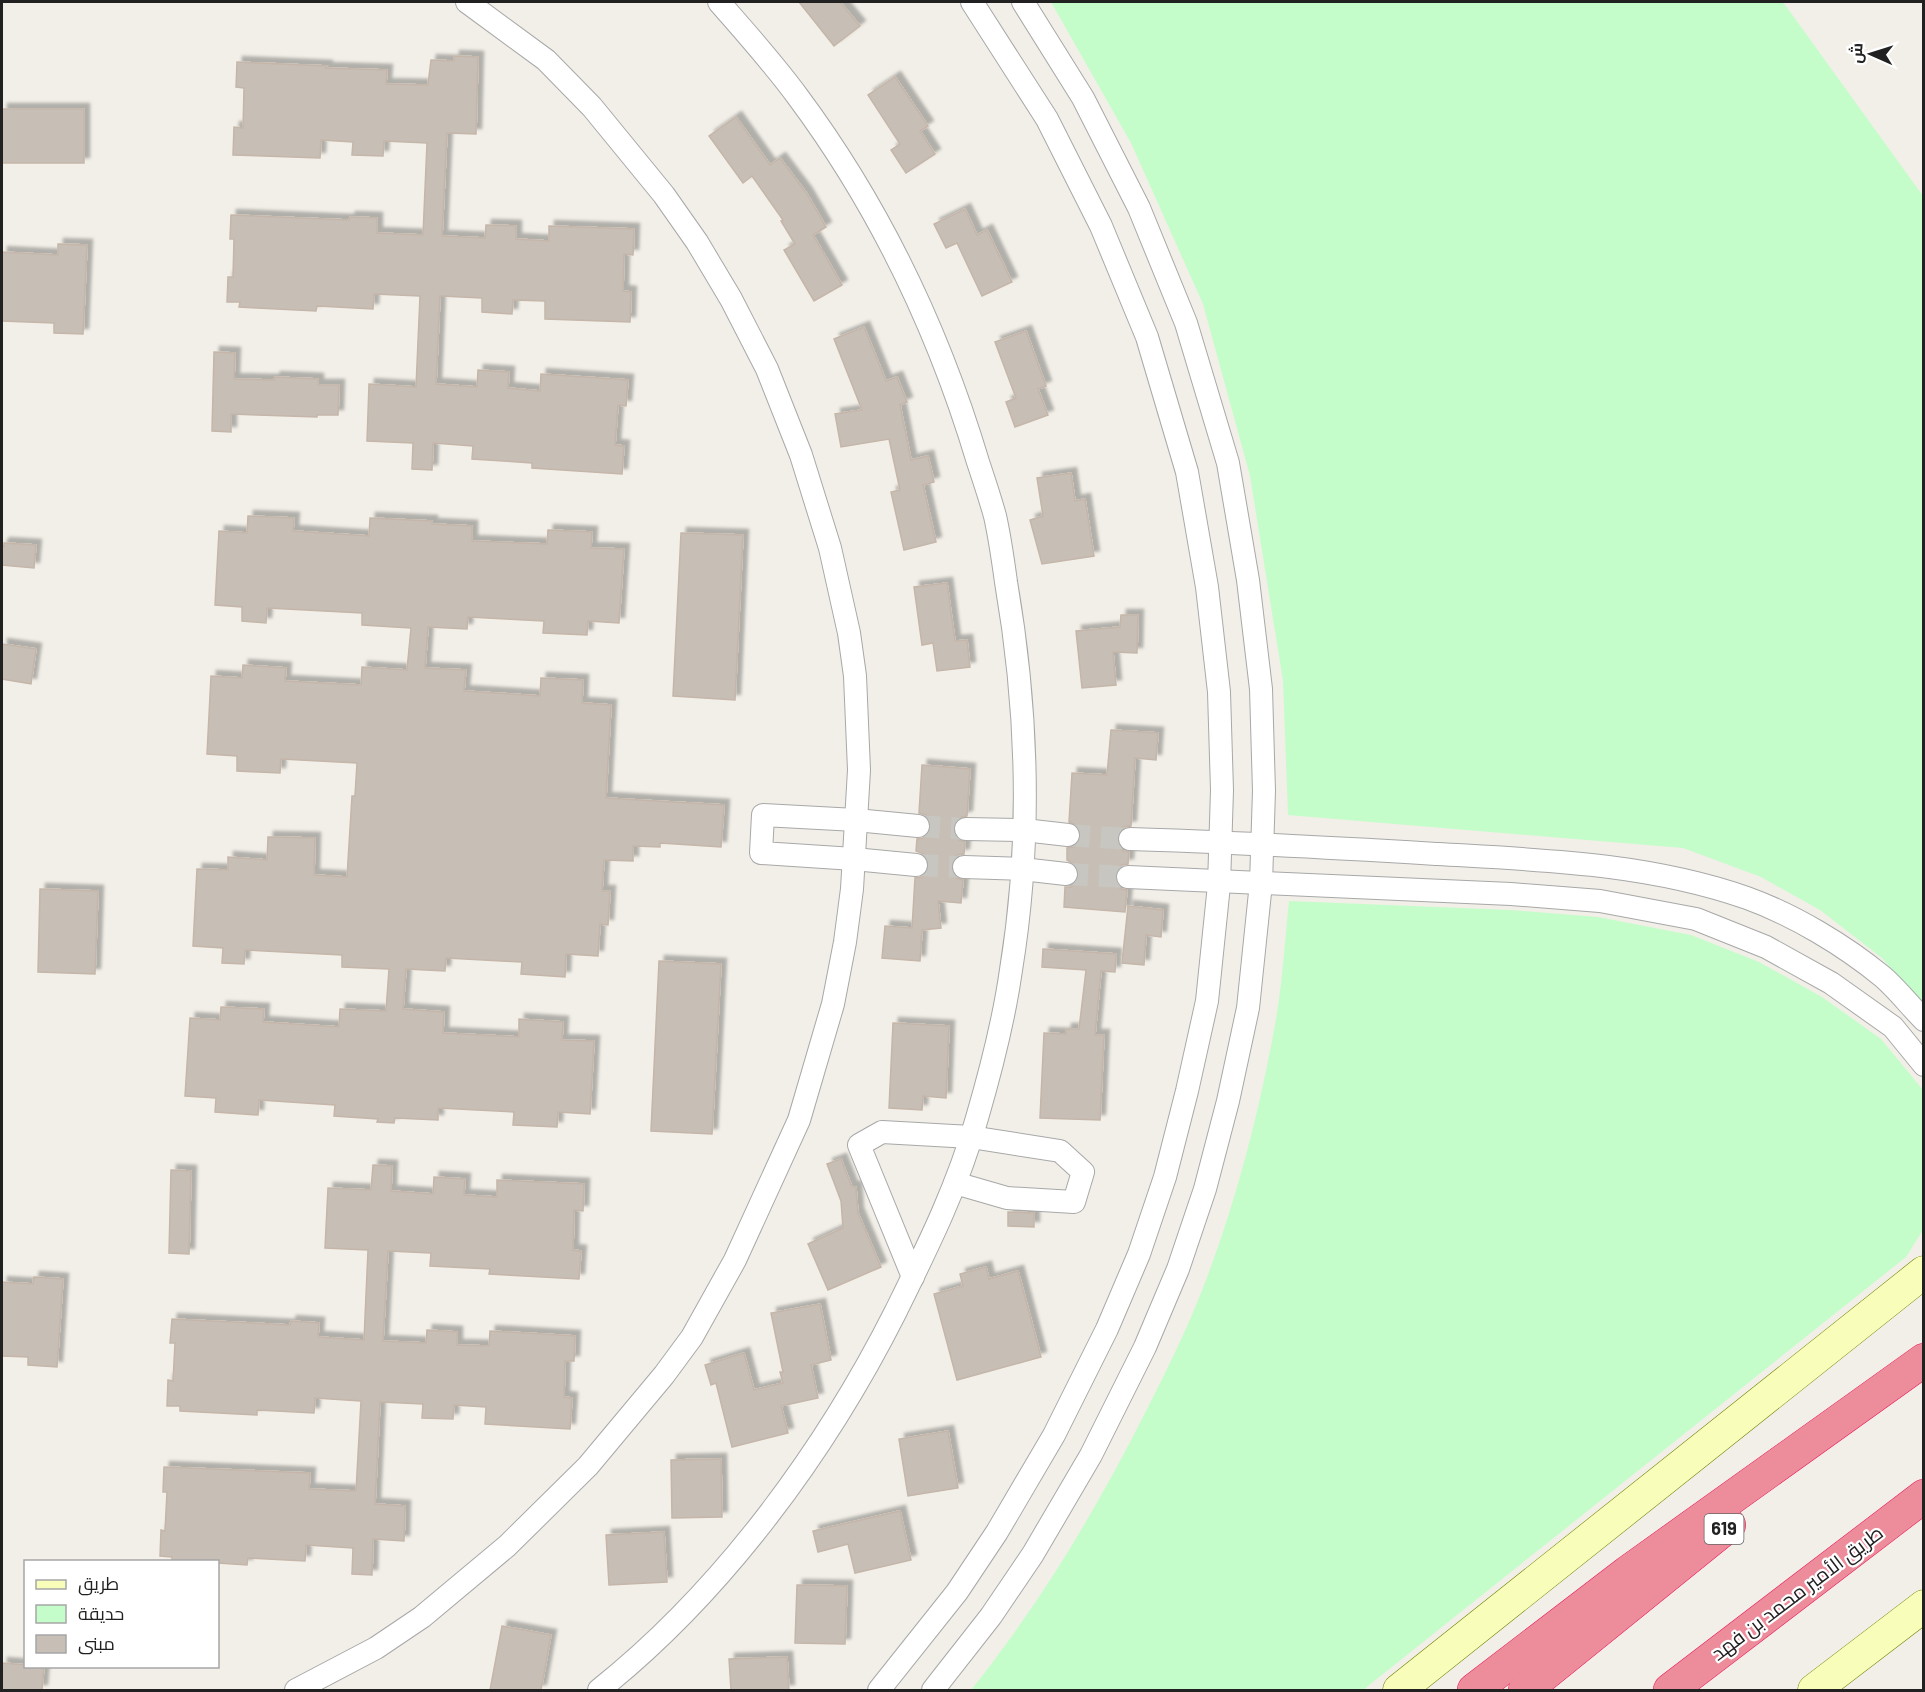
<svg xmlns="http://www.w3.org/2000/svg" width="1925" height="1692" font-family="Barlow,Cairo,sans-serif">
<defs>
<filter id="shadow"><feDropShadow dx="5.5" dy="-5.5" stdDeviation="1.5" flood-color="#0004"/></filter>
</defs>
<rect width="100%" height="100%" fill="#f2efe8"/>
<g fill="#c4fdca">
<polygon points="1051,2 1783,2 1923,196 1923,1007 1882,958 1820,910 1761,877 1683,848 1288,815 1283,681 1250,476 1203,304 1131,143"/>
<path d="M1289,901L1510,910L1598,917L1691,935L1759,962L1822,997L1881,1039L1923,1090V1230L1906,1257L1363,1690H971C1040,1604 1096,1510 1146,1411C1168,1368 1189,1325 1206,1280C1238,1196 1262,1101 1277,1013C1283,976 1285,938 1289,901Z"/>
</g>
<g fill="#c7beb6" stroke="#c5b6a9" stroke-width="1.5" filter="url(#shadow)">
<polygon points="799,2 840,2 860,26 834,46"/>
<polygon points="454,56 478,57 476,134 447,133 442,236 485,238 486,225 516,226 516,239 549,241 549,226 634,229 633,255 624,254 623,291 631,292 630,322 545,319 545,301 513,300 512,314 482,312 482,298 440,296 436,384 477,387 478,370 509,372 508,388 540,391 541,374 628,380 626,406 618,405 615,445 624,446 622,474 532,468 532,463 472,459 473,446 433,443 432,470 412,469 413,443 367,441 369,384 416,387 420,296 374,294 373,309 317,306 316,311 239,307 240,302 227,302 228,277 233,277 234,239 230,239 231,215 349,220 350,217 377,218 377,233 423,235 427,143 384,141 383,156 352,155 353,142 321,140 320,158 233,155 234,127 243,128 244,88 236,87 237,62 327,66 326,68 387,70 386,84 428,85 431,60 454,61"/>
<polygon points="895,77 928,126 920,131 935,154 906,173 891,150 900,144 868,95"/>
<rect x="2" y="109" width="82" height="54"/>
<polygon points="736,117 770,165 780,158 807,194 826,227 813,235 842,285 814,301 784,250 795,244 781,221 783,220 752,176 743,183 709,136"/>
<polygon points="965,209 977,235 987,230 1012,282 982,296 957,243 946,248 934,224"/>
<polygon points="58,244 87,245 83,334 54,333 54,323 2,321 2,252 58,255"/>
<polygon points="864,327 886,381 897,377 907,402 900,405 911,460 928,456 934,482 923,485 936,542 904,550 891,492 900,490 889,439 841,447 835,414 862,410 834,339"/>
<polygon points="1026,331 1046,386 1038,389 1048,415 1015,427 1006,402 1016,398 995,342"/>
<polygon points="214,352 235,353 234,379 274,380 275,377 318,379 318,385 339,385 338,415 317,415 317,417 231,414 231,432 212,431"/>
<polygon points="1071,473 1075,501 1085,499 1094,556 1042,564 1030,520 1043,516 1037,478"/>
<polygon points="248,516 294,518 293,531 369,536 370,518 432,521 432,524 472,526 472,541 547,544 548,530 592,532 591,548 624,549 619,623 588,621 587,635 543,633 544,621 468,617 467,629 428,627 425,668 466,670 464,691 540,696 541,678 583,680 582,703 611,705 606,798 724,805 721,847 660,843 660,847 633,846 633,861 604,860 602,891 610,891 608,925 600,924 598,956 566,954 565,977 521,974 522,962 446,958 445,971 406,969 403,1009 444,1012 443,1033 519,1037 519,1019 563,1022 562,1040 594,1041 590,1114 558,1112 557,1127 513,1125 514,1112 438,1108 438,1120 395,1118 394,1123 377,1122 378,1119 334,1116 335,1105 259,1100 258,1115 215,1112 216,1098 185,1096 190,1018 220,1020 221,1007 264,1009 263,1022 339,1027 340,1009 386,1011 389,969 342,967 342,955 245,950 244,964 222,963 223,948 193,946 197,869 228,870 228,857 267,860 268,837 315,838 314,875 347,877 352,796 355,796 357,763 281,759 280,773 237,771 237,756 207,754 211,676 242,678 243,665 286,668 285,681 361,685 362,667 407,670 411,628 362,625 362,613 267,608 266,623 242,621 242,607 215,605 219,531 247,533"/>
<polygon points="681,533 743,535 735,700 673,696"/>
<polygon points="4,543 36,545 34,568 2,565 2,545 4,546"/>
<polygon points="947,583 955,641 967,640 970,667 937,671 933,643 922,645 914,587"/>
<polygon points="1121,615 1138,615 1137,653 1113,652 1116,685 1082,688 1076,631 1120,627"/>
<polygon points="2,644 36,649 31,684 2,679"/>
<polygon points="1111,730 1158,733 1156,760 1135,758 1131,826 1123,827 1119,831 1117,838 1118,846 1123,851 1129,852 1128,864 1121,865 1117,869 1115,876 1116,884 1121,889 1127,890 1125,912 1064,907 1065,887 1071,887 1076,882 1079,875 1079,869 1074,864 1067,860 1067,848 1074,847 1078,843 1081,836 1081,830 1076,825 1069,822 1072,773 1107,775"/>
<polygon points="922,765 970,769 967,816 959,818 954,823 953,828 955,836 959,840 965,842 964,854 957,855 953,859 951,866 952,874 956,878 963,880 961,903 938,901 941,928 922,930 920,961 882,958 885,926 912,928 915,878 922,877 927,872 929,867 928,860 924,854 916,851 917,839 924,838 929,834 931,827 930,821 926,815 919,813"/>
<polygon points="40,889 98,891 95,974 38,972"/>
<polygon points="1128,906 1163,910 1161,937 1146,935 1144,965 1122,963"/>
<polygon points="1043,949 1116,954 1115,972 1101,971 1095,1035 1104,1035 1100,1120 1040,1118 1044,1033 1066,1034 1066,1029 1079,1029 1086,970 1042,967"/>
<polygon points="659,961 721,964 712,1134 651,1131"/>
<polygon points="893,1023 949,1026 946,1098 923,1096 922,1110 889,1108"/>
<polygon points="841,1159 852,1187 856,1187 858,1213 881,1267 828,1290 808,1244 843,1228 841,1201 827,1164"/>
<polygon points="373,1165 392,1166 391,1191 433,1194 434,1177 465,1179 464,1195 497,1197 497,1180 584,1184 583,1211 574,1210 573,1250 581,1251 579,1279 489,1274 490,1269 430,1266 431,1253 388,1251 383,1341 426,1343 427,1330 457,1332 457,1345 489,1346 490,1331 575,1336 574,1361 565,1361 564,1397 572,1398 570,1429 485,1424 486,1407 454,1405 453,1419 422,1418 423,1404 380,1402 375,1504 405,1506 404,1541 373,1539 372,1575 352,1574 353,1548 306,1545 305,1561 248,1558 247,1565 218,1563 218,1562 172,1561 172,1557 160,1556 161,1530 165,1531 167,1492 163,1492 164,1467 310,1473 309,1489 356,1491 361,1401 315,1398 314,1413 257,1410 257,1415 180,1411 180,1406 167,1406 168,1380 173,1381 175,1343 170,1343 172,1319 290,1325 291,1321 319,1323 318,1337 364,1340 368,1250 325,1248 328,1188 371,1190"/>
<polygon points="171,1170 191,1171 189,1254 169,1253"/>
<polygon points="1008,1212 1034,1213 1034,1227 1008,1226"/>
<polygon points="986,1267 989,1279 1018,1271 1041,1357 957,1380 934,1294 963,1286 960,1274"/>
<polygon points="34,1277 63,1279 57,1367 28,1365 28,1357 2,1356 2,1282 33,1284"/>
<polygon points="820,1304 831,1360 811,1365 818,1398 781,1406 788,1433 732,1447 716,1383 711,1385 705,1365 744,1353 754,1390 783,1383 780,1372 783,1372 771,1313"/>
<polygon points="948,1431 958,1488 908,1496 899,1439"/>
<polygon points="721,1459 722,1517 672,1518 671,1460"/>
<polygon points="900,1511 911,1560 855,1573 848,1544 818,1552 813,1531"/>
<polygon points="664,1532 667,1582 609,1585 606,1535"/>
<polygon points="797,1585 847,1586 845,1644 795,1643"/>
<polygon points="502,1626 551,1635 541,1690 490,1690"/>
<polygon points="787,1657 789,1690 731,1690 729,1659"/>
<polygon points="2,1663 26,1665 26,1666 44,1666 42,1690 2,1690"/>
</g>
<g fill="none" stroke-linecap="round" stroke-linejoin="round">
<g stroke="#c8c6c0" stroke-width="22" stroke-dasharray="22 11" stroke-linecap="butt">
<polyline points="918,826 966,829"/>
<polyline points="1068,835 1130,839"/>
<polyline points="916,865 964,867"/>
<polyline points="1066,874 1128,877"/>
</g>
<g stroke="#a8a8a8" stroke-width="24">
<g id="minor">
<polyline points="966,829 1024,830 1068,835"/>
<path d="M1130,839C1233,842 1335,848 1438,854C1541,860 1648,863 1747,898C1794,915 1844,945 1883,977C1898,990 1910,1006 1924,1020"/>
<polyline points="916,865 854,859 761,853 763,815 856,820 918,826"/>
<polyline points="964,867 1022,869 1066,874"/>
<polyline points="1128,877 1511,894 1600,901 1696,919 1766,947 1831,983 1893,1027 1924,1065"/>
<polyline points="913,1277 859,1145 882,1132 971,1137 1060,1151 1083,1172 1074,1202 1007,1198 955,1183"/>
<polyline points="296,1690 376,1648 422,1617 507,1546 588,1466 664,1375 692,1337 735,1260 799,1120 833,1004 845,942 852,889 859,770 855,676 849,633 830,548 801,455 767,369 731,299 697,242 664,195 592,107 546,60 467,2"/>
<path d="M599,1690C722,1592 825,1452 896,1311C927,1248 958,1186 977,1118C991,1070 1004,1020 1011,970C1032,841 1028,710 1006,582C1003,560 1000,538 995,516C990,498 984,480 978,462C939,332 879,206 798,97C774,64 746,33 719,2"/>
<polyline points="879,1690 957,1592 997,1532 1054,1435 1107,1329 1139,1254 1165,1177 1187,1091 1207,1001 1219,885 1222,790 1219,692 1207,587 1187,472 1147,337 1101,226 1047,119 972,2"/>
<polyline points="933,1690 991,1616 1033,1554 1091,1455 1145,1347 1178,1269 1205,1189 1228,1101 1248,1008 1261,883 1264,791 1261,689 1248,580 1228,463 1186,323 1139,208 1083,98 1023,2"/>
</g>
</g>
<g stroke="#6f8100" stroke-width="33">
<g id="secondary">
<polyline points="1399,1690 1924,1272"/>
<polyline points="1814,1690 1924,1606"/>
</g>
</g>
<g stroke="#e61e5d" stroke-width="34">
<g id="motorway">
<polyline points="1474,1690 1628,1572 1924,1360"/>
<polyline points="1525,1690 1729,1525"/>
<polyline points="1670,1690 1924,1496"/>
</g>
</g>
<use href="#minor" stroke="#fff" stroke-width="22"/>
<use href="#secondary" stroke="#f8fdba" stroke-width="32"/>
<use href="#motorway" stroke="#ed8c9b" stroke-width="33"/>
</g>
<g text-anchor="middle" stroke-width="4.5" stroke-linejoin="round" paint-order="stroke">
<rect fill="#fff" stroke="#646464" stroke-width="1.5" x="1704.5" y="1514" width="39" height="30" rx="4.5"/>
<g font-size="18" font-weight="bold" fill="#212121">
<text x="1724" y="1535">619</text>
</g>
<g font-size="20" fill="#212121" stroke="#fff">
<text transform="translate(1797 1593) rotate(-37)" y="7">طريق الأمير محمد بن فهد</text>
</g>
</g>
<rect width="1925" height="1692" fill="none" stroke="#212121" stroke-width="6"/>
<rect x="24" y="1560" width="195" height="108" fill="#ffffff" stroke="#a6a6a6" stroke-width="1.5"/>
<rect x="36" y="1580" width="30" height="9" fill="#f8fdba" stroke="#a6a6a6" stroke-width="1.5"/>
<text x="78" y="1590" font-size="18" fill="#212121">طريق</text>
<rect x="36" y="1605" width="30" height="18" fill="#c4fdca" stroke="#a6a6a6" stroke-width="1.5"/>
<text x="78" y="1620" font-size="18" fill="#212121">حديقة</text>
<rect x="36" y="1635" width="30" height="18" fill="#c7beb6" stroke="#a6a6a6" stroke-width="1.5"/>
<text x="78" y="1650" font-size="18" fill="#212121">مبنى</text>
<g transform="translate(1871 54) rotate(273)" stroke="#ffffff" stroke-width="4.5" paint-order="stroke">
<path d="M0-4.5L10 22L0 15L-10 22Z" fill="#212121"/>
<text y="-9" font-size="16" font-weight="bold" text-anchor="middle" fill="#212121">ش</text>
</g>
</svg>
